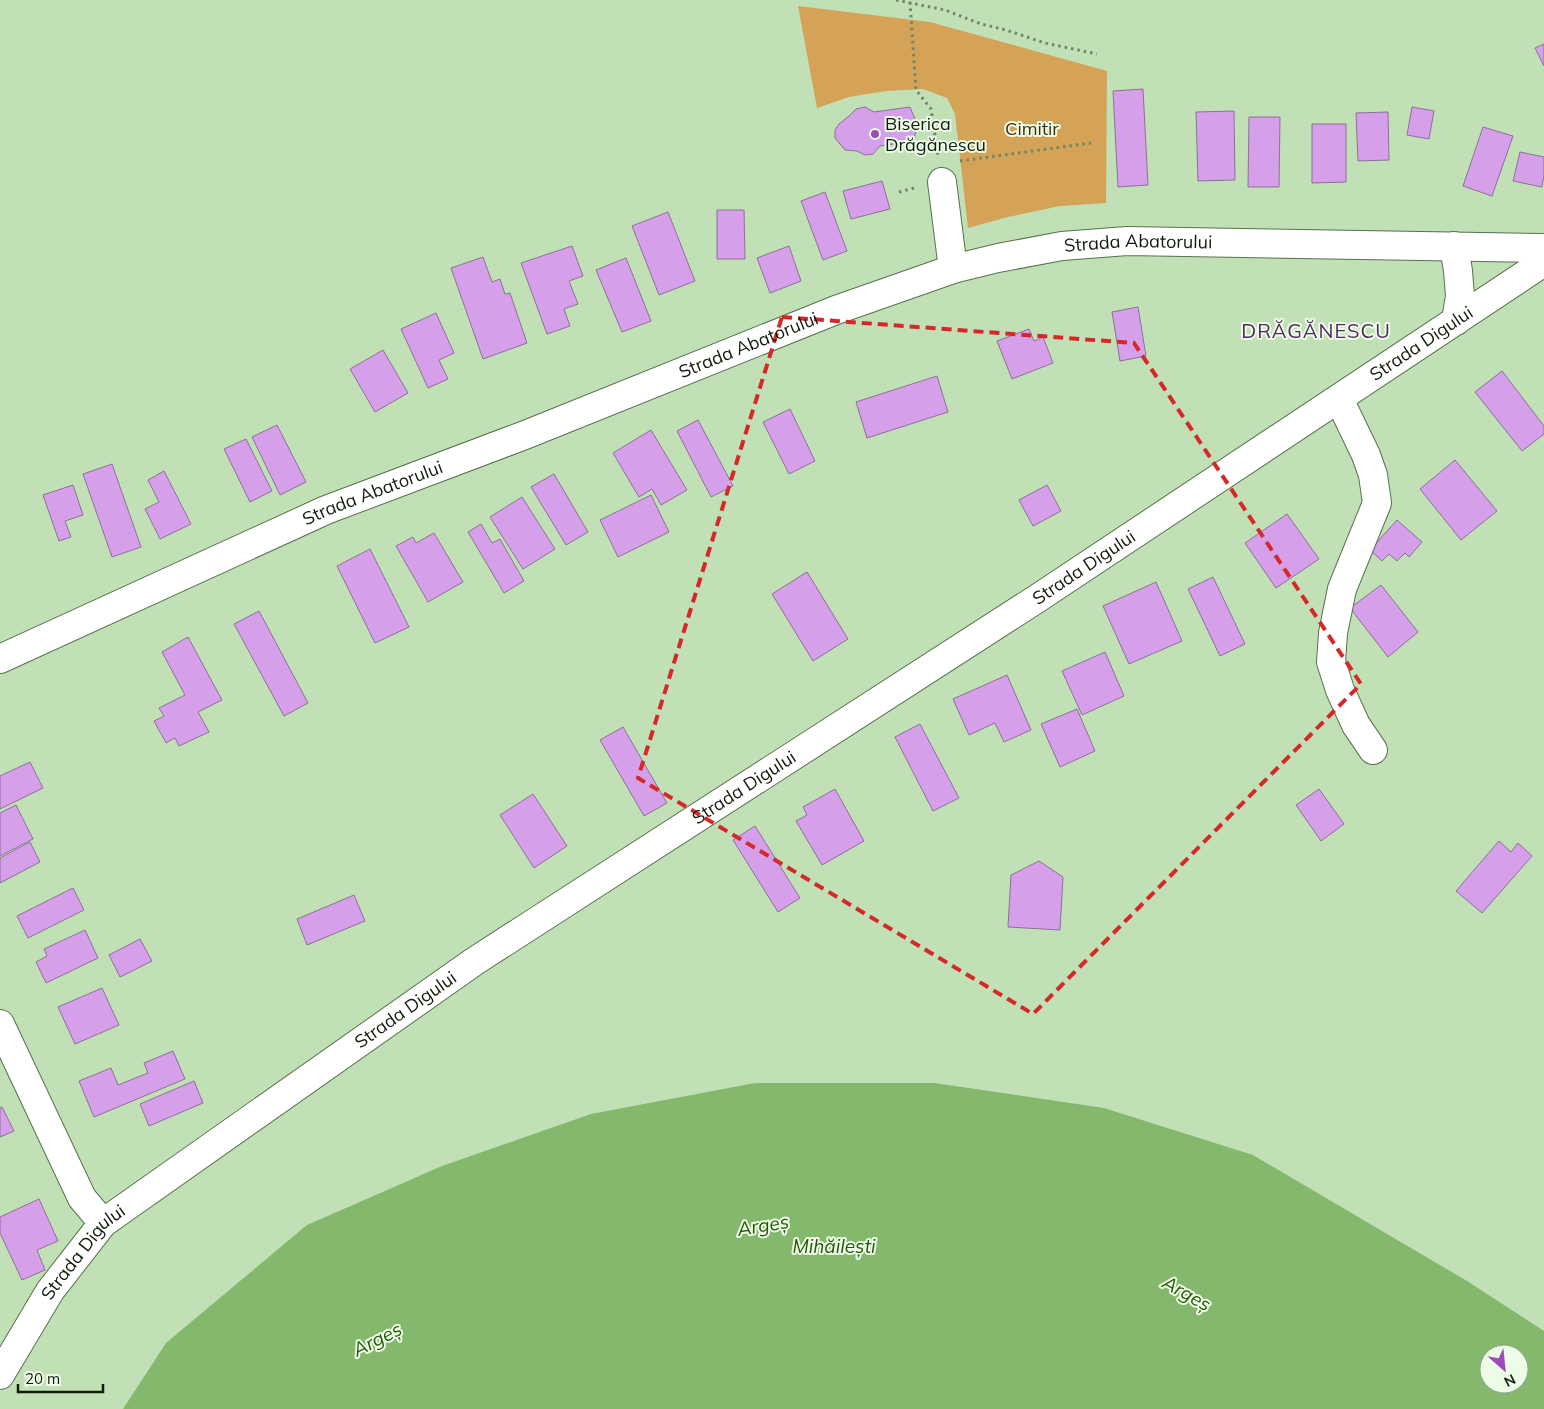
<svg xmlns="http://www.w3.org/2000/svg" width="1544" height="1409" font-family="Mulish,sans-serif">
<rect width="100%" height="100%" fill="#c2e0b6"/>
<polygon fill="#d4a357" points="798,6 930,22 1107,71 1106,203 1060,206 1008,217 968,228 955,114 947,98 923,89 886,91 849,97 817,108"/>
<path fill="#83b86d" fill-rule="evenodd" d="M755,1083H934L1104,1108L1253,1155L1467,1281L1544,1331V1409H123L166,1343L307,1225L442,1166L591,1114ZM1489,1354H1519V1384H1489Z"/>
<g fill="#d69fe9" stroke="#8c7196">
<polygon points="1544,44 1544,66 1535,48"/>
<polygon points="1143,89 1148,185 1118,187 1113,91"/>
<polygon points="865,107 874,112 910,107 917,124 914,141 880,146 873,154 865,155 857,151 845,150 835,138 835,130 839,124 849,116 856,109"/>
<polygon points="1412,107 1434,111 1429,139 1407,135"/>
<polygon points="1234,111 1235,180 1198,181 1196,112"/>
<polygon points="1388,112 1389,160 1358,161 1356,113"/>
<polygon points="1249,117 1280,117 1279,187 1248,187"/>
<polygon points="1312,124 1346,124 1346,182 1312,183"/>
<polygon points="1483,127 1513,136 1492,196 1463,186"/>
<polygon points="1520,152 1544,157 1544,175 1542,187 1513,181"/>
<polygon points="882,181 890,209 851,219 843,191"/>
<polygon points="825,192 847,251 823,260 801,201"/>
<polygon points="717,210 744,210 745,259 717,259"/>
<polygon points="668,212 695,281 659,295 632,226"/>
<polygon points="572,246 583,276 569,281 578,304 564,309 570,326 547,334 521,263"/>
<polygon points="789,246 801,281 770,293 757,258"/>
<polygon points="483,257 492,282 500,279 505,294 510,293 527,343 483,359 451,268"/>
<polygon points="626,258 651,321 622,332 596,270"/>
<polygon points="1138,307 1146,356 1120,361 1112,312"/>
<polygon points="436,313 454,353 439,360 448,379 428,388 401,329"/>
<polygon points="1029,329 1034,341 1043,337 1053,363 1012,379 997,341"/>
<polygon points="383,350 408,393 375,412 350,369"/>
<polygon points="1502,371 1544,426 1544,434 1522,451 1475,392"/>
<polygon points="937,376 948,412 867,438 856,402"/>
<polygon points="790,409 815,461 789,474 763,422"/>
<polygon points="698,420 733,486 711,497 677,431"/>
<polygon points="277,425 306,482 280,495 252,437"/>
<polygon points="651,430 687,490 661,505 652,489 639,497 613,453"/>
<polygon points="246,439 272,491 250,502 224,449"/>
<polygon points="1455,460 1497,511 1461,540 1420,489"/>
<polygon points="112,464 141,547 112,557 83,474"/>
<polygon points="164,471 191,524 160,539 145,509 159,502 148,480"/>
<polygon points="554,474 588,532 566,545 531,487"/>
<polygon points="73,485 83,515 65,521 71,537 59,541 43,495"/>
<polygon points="1047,485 1061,511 1033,526 1019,500"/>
<polygon points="651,495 669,532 618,557 600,520"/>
<polygon points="522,497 555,549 523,569 490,517"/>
<polygon points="1287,514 1319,559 1276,588 1245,543"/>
<polygon points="1397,520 1422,542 1409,557 1405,553 1397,561 1389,554 1382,561 1370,550"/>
<polygon points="481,524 492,543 500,539 524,581 504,593 468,532"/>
<polygon points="434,533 463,582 428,602 396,546 413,537 416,543"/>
<polygon points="370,549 409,627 375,643 337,566"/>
<polygon points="807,572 848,639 813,661 772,594"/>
<polygon points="1213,577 1245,644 1220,656 1188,589"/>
<polygon points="1156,582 1182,641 1129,664 1103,606"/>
<polygon points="1381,585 1418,632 1388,657 1350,608"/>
<polygon points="259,611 308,703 284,716 234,624"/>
<polygon points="188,637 222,700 198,712 209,732 179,746 175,738 166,743 154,721 164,716 159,708 185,695 162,652"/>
<polygon points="1105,652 1124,696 1082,715 1062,671"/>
<polygon points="1007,675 1031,730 1004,742 995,723 969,735 953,699"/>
<polygon points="1077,709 1095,751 1060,767 1041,724"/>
<polygon points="920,724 959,798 933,811 895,737"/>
<polygon points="623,727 667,803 644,816 600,740"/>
<polygon points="30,762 43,788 0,809 0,776"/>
<polygon points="835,789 864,841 822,865 796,821 807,815 803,807"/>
<polygon points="1319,789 1344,824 1321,841 1296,805"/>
<polygon points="533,794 567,846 534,868 500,815"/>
<polygon points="16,805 33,839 0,856 0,813"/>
<polygon points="755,826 800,898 778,912 733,840"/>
<polygon points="1499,841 1511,852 1518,843 1532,856 1482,913 1456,891"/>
<polygon points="30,842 40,862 0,883 0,858"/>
<polygon points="1039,861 1063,877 1060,930 1008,927 1011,875"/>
<polygon points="73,888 84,910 28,938 17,916"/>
<polygon points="354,895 365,921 307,945 297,919"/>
<polygon points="85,930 98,958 46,983 36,962 47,956 44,949"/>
<polygon points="140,939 152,961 120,977 109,955"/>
<polygon points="102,988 119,1025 75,1044 58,1007"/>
<polygon points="173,1051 185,1079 94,1117 79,1081 111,1068 118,1085 148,1073 144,1063"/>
<polygon points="194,1081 203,1103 149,1126 140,1104"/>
<polygon points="2,1107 14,1131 0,1137 0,1108"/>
<polygon points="39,1199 58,1241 37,1250 45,1270 22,1280 0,1233 0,1217"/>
</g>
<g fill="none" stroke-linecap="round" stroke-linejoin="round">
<g stroke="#57724d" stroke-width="30">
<g id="minor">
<polyline points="942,182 953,269"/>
<polyline points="1454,246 1458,271 1460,296 1456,321"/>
<polyline points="1339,399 1366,455 1373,475 1377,503 1342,589 1333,633 1331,662 1340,690 1356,725 1373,750"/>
<path id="s1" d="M0,659L326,510L525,435L836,310L953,269L998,258L1062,246L1127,241L1544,248"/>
<polyline points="0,1024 82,1198 103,1223"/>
<path id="s2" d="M0,1375L50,1291L103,1223L475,961L1035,600L1544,262"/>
</g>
</g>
<g stroke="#718668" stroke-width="3" stroke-dasharray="2.5 4" stroke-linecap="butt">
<polyline points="896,0 945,10 981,24 1006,30 1045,43 1097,54"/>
<polyline points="910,2 916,90 931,109 938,156"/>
<polyline points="960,161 1091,143"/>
<polyline points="899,192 914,188"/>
</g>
<use href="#minor" stroke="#fff" stroke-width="28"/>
</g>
<path fill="none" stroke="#d62828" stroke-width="4" stroke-dasharray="10 6" stroke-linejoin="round" d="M782,317L1134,343L1361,684L1033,1014L638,778Z"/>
<circle fill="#9e4bb9" stroke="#ecfce7" stroke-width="2" cx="875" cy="134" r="5"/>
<g text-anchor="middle" stroke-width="4" stroke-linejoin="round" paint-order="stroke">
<g font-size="18" fill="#101b0c" stroke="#ecfce7" text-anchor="start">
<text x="885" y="130">Biserica<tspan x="885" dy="21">Drăgănescu</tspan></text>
</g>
<g font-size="18" fill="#422d08" stroke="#ecfce7">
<text x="1032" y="135">Cimitir</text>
</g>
<g font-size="18" fill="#101b0c" stroke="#ecfce7">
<text dy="6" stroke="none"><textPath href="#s1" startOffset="1218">Strada Abatorului</textPath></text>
<text dy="6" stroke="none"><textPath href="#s2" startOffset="1769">Strada Digului</textPath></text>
<text dy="6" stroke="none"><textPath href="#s1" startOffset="812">Strada Abatorului</textPath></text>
<text dy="6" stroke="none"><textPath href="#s1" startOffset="408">Strada Abatorului</textPath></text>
<text dy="6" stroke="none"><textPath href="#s2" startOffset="1364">Strada Digului</textPath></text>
<text dy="6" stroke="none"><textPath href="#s2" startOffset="959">Strada Digului</textPath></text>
<text dy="6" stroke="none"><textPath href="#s2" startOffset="554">Strada Digului</textPath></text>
<text dy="6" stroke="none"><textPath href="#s2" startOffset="149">Strada Digului</textPath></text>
</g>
<g font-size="19" font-style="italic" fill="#255606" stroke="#ecfce7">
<text transform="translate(763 1225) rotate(-9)" y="7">Argeș</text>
<text x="834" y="1253">Mihăilești</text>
<text transform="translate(1187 1293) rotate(29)" y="7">Argeș</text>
<text transform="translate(377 1339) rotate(-27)" y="7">Argeș</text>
</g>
<g font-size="20" letter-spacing="1" fill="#51295f" stroke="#ecfce7">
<text x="1316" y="338">DRĂGĂNESCU</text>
</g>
</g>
<g transform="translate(1504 1369) rotate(153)"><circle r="24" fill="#ecfce7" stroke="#94a28f"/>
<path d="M0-4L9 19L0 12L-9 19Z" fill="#9e4bb9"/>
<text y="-8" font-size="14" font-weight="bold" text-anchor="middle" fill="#101b0c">N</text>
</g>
<path d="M18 1384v8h85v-8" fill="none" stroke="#101b0c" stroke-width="2.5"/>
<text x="25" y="1384" font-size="15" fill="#101b0c" stroke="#ecfce7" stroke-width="4" paint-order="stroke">20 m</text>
</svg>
